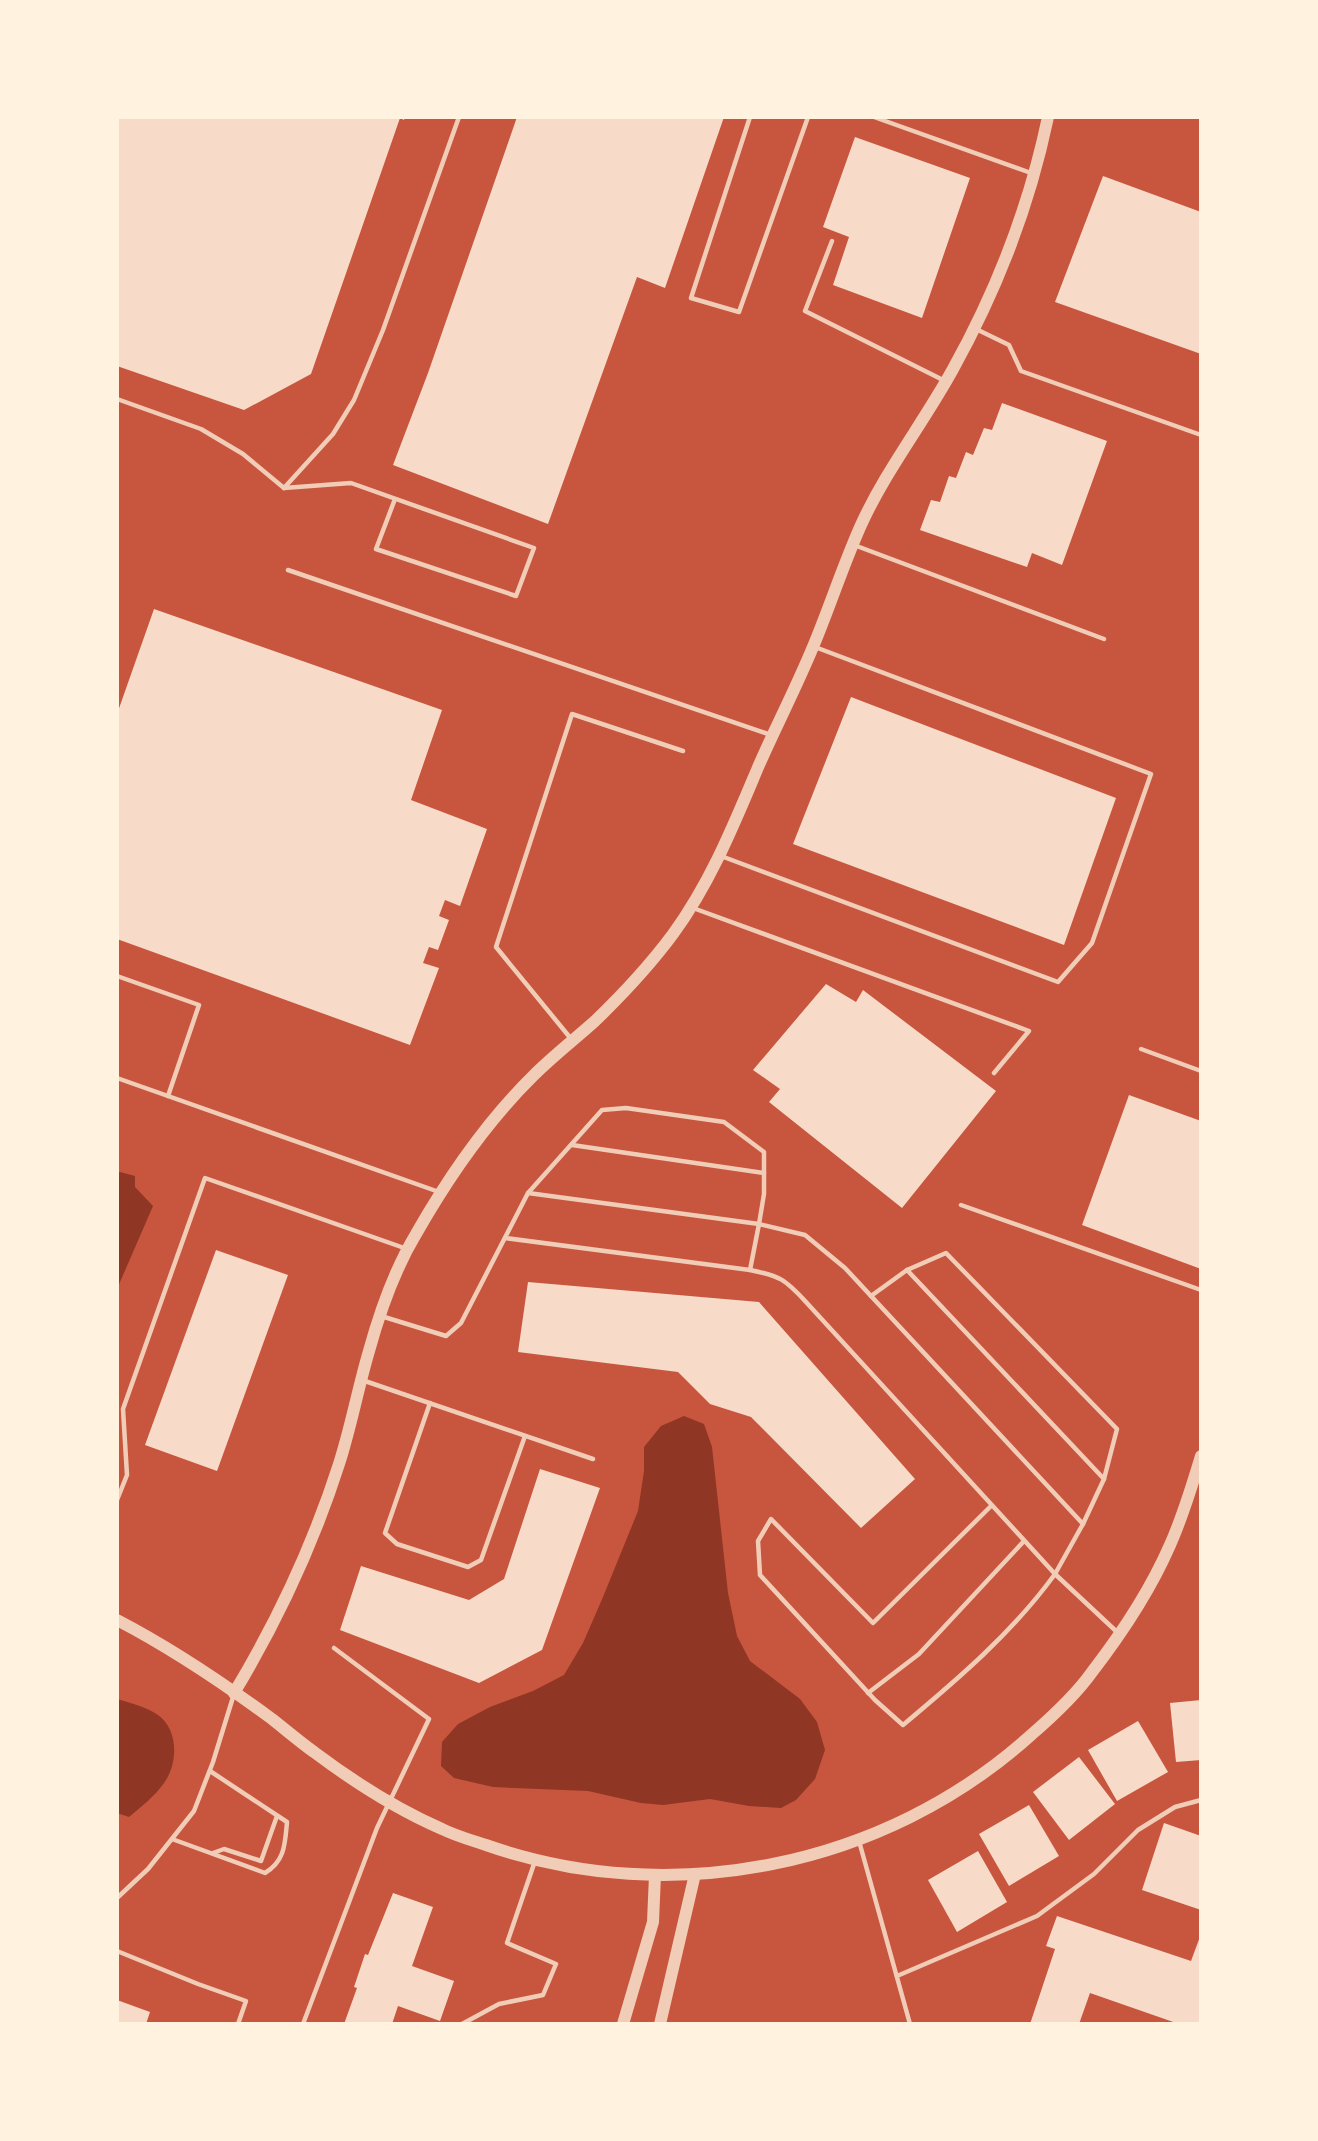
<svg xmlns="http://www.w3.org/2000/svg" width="1318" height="2141" font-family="Poppins,sans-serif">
<rect width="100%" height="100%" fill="#c8553d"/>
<g fill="#8f3625">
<polygon points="120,1172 135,1176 135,1187 153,1206 117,1289 117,1173"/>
<polygon points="684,1416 704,1424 712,1447 728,1593 737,1636 750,1661 800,1699 817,1722 825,1750 815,1779 796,1800 781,1808 749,1806 710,1799 663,1805 641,1803 588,1791 493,1787 454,1778 441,1766 442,1742 458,1724 490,1707 533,1691 564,1675 583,1643 603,1597 638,1511 644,1471 644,1447 661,1426"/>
<path d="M117,1699C130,1703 147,1707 158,1715C179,1730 178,1764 164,1783C155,1796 141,1807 129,1817L117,1813Z"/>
</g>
<g fill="#f7dbc8">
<polygon points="117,117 405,117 404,120 400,118 311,374 244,410 117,366"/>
<polygon points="517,117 724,117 665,288 637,277 548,524 393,465 428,373"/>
<polygon points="855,137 970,178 922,318 833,285 849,237 823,227"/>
<polygon points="1103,176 1201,212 1201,354 1055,302"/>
<polygon points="1002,403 1107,441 1062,565 1032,553 1027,567 920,530 931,500 940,502 949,476 956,478 966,452 973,455 984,428 992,430"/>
<polygon points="154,609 442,710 411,800 487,829 460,906 445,900 439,916 449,920 438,950 429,947 423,963 439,968 410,1045 117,939 117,714"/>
<polygon points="851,697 1116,798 1064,945 793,844"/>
<polygon points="826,984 856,1002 863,990 996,1091 902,1208 769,1102 780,1089 753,1070"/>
<polygon points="1129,1095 1201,1121 1201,1269 1082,1225"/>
<polygon points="216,1250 288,1275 217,1471 145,1445"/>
<polygon points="528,1282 759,1302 915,1479 861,1528 751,1417 710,1404 678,1372 518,1352"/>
<polygon points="540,1469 600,1488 542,1650 479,1683 340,1630 361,1566 469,1600 504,1579"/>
<polygon points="1201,1700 1201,1760 1176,1762 1170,1703"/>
<polygon points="1138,1721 1168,1772 1117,1801 1088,1750"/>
<polygon points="1079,1757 1115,1804 1069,1840 1033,1792"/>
<polygon points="1029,1805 1059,1856 1009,1886 979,1834"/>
<polygon points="1164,1823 1201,1836 1201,1910 1142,1890"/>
<polygon points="978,1851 1007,1902 957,1932 928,1880"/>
<polygon points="393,1893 433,1907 412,1966 454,1981 440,2021 398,2006 392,2024 344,2024 357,1988 354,1987 365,1954 368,1955"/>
<polygon points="1057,1916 1191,1961 1201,1934 1201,2024 1179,2024 1090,1993 1079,2024 1030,2024 1055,1949 1046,1946"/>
<polygon points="117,2000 150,2012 146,2024 117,2024"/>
</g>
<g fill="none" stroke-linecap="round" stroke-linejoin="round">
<g stroke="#f1ccb7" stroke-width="4.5">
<polyline points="750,117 691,298 739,312 808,117"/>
<polyline points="874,117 1031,173"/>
<polyline points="832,241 805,311 945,381"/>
<polyline points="976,329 1009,345 1021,371 1201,435"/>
<polyline points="117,399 201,429 243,454 284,488 351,483 534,548 516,596 376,549 395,499"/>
<polyline points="284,488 333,434 354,400 383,330 459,117"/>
<polyline points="854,545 1104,639"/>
<polyline points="288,570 771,735"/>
<polyline points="721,856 1058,982 1092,943 1151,774 815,647"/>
<polyline points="693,908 1029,1031 994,1073"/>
<polyline points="117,976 199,1005 168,1096"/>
<polyline points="572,1040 496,947 572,714 683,751"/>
<polyline points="1141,1049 1201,1071"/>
<polyline points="117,1078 439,1192"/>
<polyline points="572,1145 764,1173"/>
<polyline points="961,1205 1201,1290"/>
<polyline points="505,1238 750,1270 759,1224 528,1193"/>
<path d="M750,1270C780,1276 785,1279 806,1302L1055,1574C1013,1632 958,1679 903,1725L875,1700L760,1575L758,1541L771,1519L873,1623L992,1505"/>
<polyline points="907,1270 1104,1479"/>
<polyline points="871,1296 907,1270 946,1253 1117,1429 1104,1479 1083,1524"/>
<polyline points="381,1316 446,1336 461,1323 528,1193 602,1110 626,1108 724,1122 764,1152 764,1194 759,1224 805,1235 845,1268 1083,1524 1055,1574 1117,1632"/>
<polyline points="362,1380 593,1459"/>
<polyline points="430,1403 385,1533 397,1544 468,1567 481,1560 525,1436"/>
<polyline points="117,1500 127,1475 123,1409 205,1178 407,1249"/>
<polyline points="868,1693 919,1654 1024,1541"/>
<path d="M172,1839L265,1873C285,1861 285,1844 287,1822L210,1771"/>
<polyline points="859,1841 910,2024"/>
<polyline points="213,1853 224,1849 261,1861 277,1816"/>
<polyline points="117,1898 148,1869 194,1811 213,1762 234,1694"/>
<polyline points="117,1951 198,1984 246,2001 238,2024"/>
<polyline points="897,1976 1037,1916 1094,1874 1138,1830 1175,1807 1201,1800"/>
<polyline points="303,2024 377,1828 429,1719 334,1648"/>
<polyline points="462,2024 499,2004 543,1995 556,1964 507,1943 535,1861"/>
</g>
<g stroke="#f1ccb7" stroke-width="12">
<path d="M117,1620C171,1648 223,1683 272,1719C286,1730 300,1742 314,1752C354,1782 396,1809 442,1829C456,1836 471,1840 486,1845C671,1910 885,1867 1031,1735C1053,1716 1075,1696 1092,1672C1122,1633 1150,1591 1170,1545C1183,1516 1192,1486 1201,1456"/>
<path d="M234,1693C278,1620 313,1545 339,1464C351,1427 358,1388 369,1351C380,1311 395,1269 416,1234C449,1176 486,1122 534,1075C553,1056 575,1039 595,1021C623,994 650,965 673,934C711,882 734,824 759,765C777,724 798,684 815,642C831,603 844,563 861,525C886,470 924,422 953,369C998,288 1029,208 1048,117"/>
<polyline points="623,2024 653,1922 655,1875"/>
<polyline points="660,2024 695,1874"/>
</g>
</g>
<rect width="1318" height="2141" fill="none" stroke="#fff3e0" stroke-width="238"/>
</svg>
